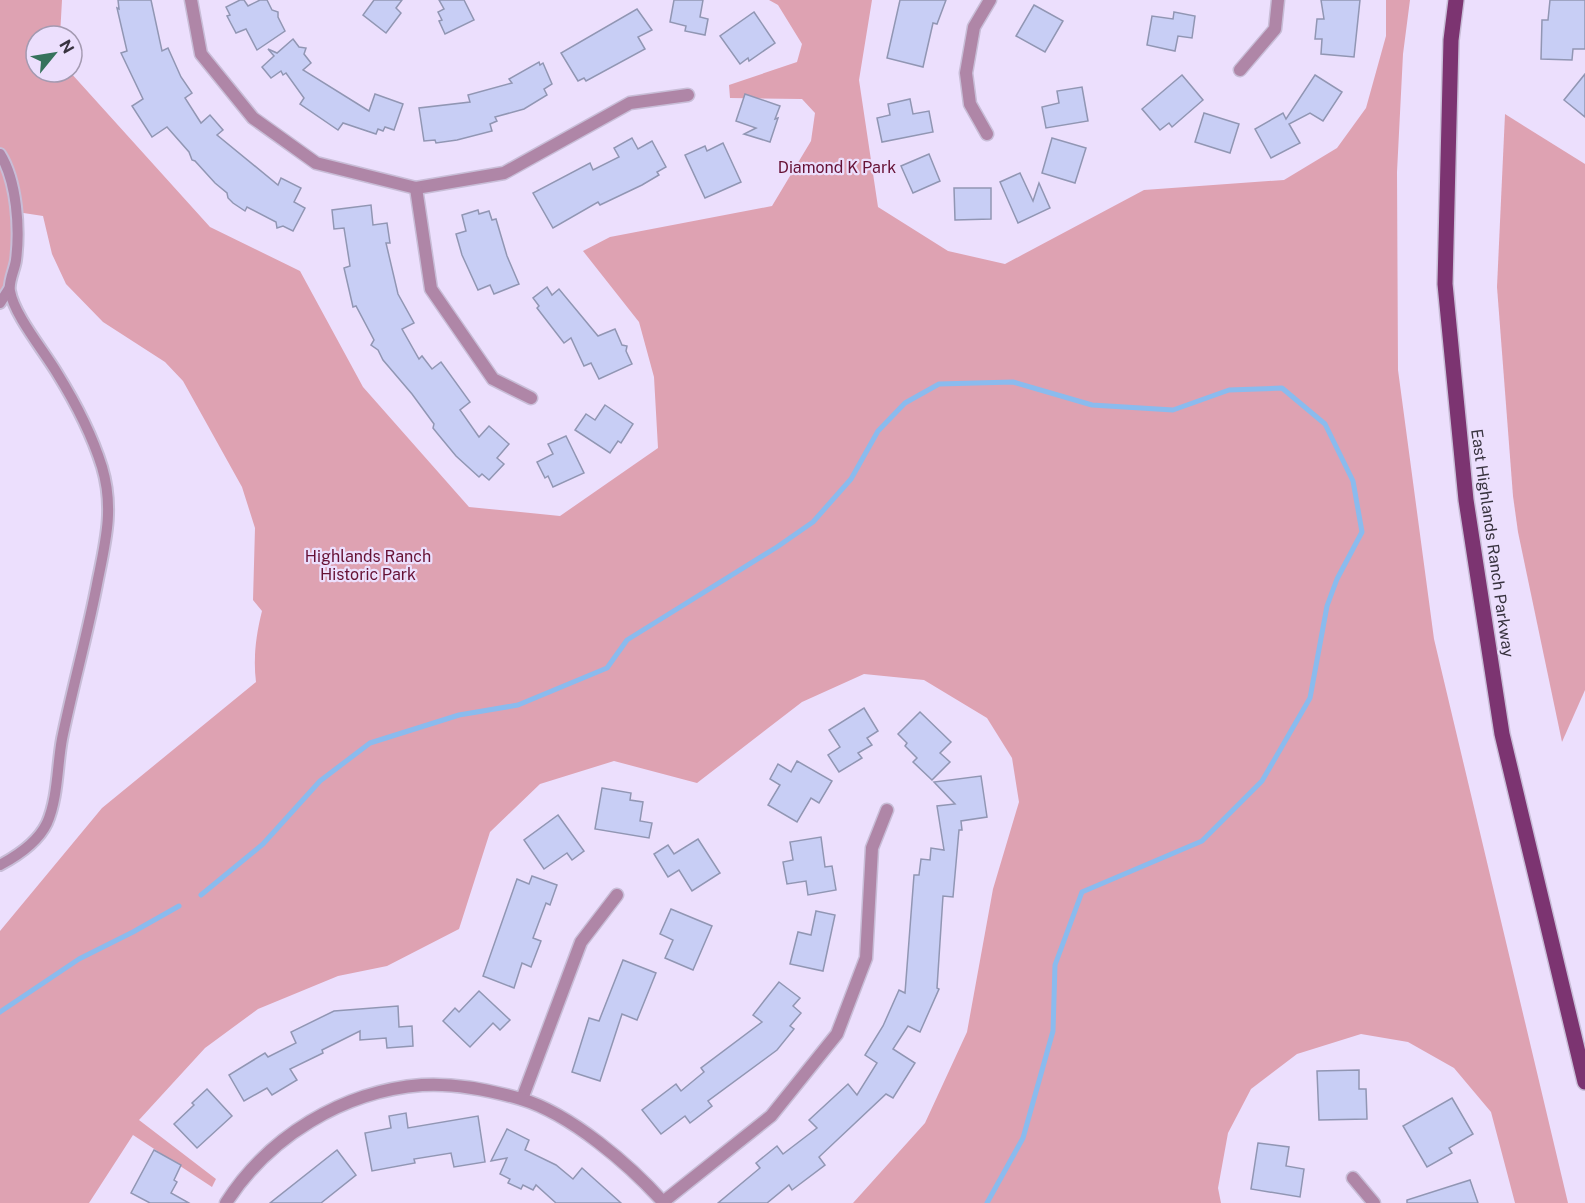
<svg xmlns="http://www.w3.org/2000/svg" width="1585" height="1203" font-family="'Public Sans',sans-serif">
<rect width="100%" height="100%" fill="#ecdffd"/>
<g fill="#dea2b2">
<path d="M0,0H62L60,36H36V72H70L210,227L300,271L363,387L469,507L560,516L658,448L654,377L639,322L583,251L610,237L772,206L811,141L815,113L802,99L730,98L729,85L797,62L802,44L778,5L769,0H872L859,80L878,207L948,251L1005,264L1144,190L1284,180L1337,148L1366,108L1386,36V0H1410L1403,54L1397,172L1398,370L1434,639L1568,1203H1515L1491,1112L1454,1068L1408,1042L1361,1034L1297,1054L1251,1089L1228,1133L1218,1188L1221,1203H853L925,1123L967,1032L993,889L1019,802L1012,758L987,718L924,680L864,674L802,702L697,783L614,761L540,784L490,832L459,929L387,966L338,976L258,1009L205,1048L139,1120L216,1179L212,1187L133,1135L89,1203H0V931L102,808L256,682C253,658 256,635 262,611L253,600L255,528L242,487L183,381L165,362L103,322L66,284L52,254L43,216L17,212L18,245L0,302Z"/>
<polygon points="1505,114 1585,164 1585,690 1562,742 1518,532 1513,496 1497,287"/>
</g>
<g fill="none" stroke-linecap="round" stroke-linejoin="round">
<g stroke="#8abbee" stroke-width="5">
<polyline points="201,895 263,844 320,781 370,743 459,715 518,705 607,668 627,640 777,547 813,522 851,479 878,431 905,403 939,384 1013,382 1092,405 1173,410 1229,390 1282,388 1325,424 1353,481 1362,532 1337,579 1327,606 1310,698 1262,781 1202,841 1082,892 1055,965 1053,1031 1023,1138 987,1203"/>
<polyline points="0,1012 79,959 133,932 179,906"/>
</g>
</g>
<g fill="#c8cef5" stroke="#9196b3" stroke-width="1.5">
<polygon points="118,0 151,0 162,51 168,48 181,77 192,93 185,98 201,123 210,115 223,130 217,135 278,185 281,178 301,188 294,202 305,208 293,231 283,226 277,228 276,222 247,207 245,211 233,203 228,198 227,193 215,183 195,161 192,160 189,152 167,127 152,137 132,106 143,99 121,53 127,51 117,8 119,9"/>
<polygon points="240,0 244,0 248,6 260,0 267,0 272,10 278,12 278,17 285,31 257,50 246,29 236,33 227,16 230,15 226,7"/>
<polygon points="374,0 402,0 396,8 401,13 386,33 363,15"/>
<polygon points="439,0 464,0 474,20 445,34 439,21 442,20 438,12 444,9"/>
<polygon points="674,0 703,0 700,17 708,19 705,35 685,31 686,26 670,22"/>
<polygon points="900,0 946,0 937,24 933,23 923,67 887,58"/>
<polygon points="1321,0 1360,0 1354,57 1321,54 1322,39 1315,39 1317,19 1324,19"/>
<polygon points="1550,0 1585,0 1585,49 1573,49 1572,60 1541,59 1542,20 1548,20"/>
<polygon points="1034,5 1063,21 1045,52 1016,36"/>
<polygon points="637,9 652,30 638,37 645,49 586,81 584,78 578,81 561,53"/>
<polygon points="754,12 775,43 749,61 748,58 740,64 720,36"/>
<polygon points="1174,12 1195,16 1192,38 1178,36 1175,51 1147,45 1152,16 1173,19"/>
<polygon points="293,39 299,47 306,48 304,54 311,63 303,70 369,111 375,94 403,104 394,130 385,127 383,131 378,129 376,134 343,123 338,130 300,104 304,98 286,73 283,75 281,71 271,78 262,67 274,56 268,49 277,53"/>
<polygon points="539,62 540,65 543,63 552,84 544,89 547,95 524,109 495,117 497,121 490,124 492,131 457,140 436,143 435,140 424,141 419,108 470,102 468,95 512,83 509,79"/>
<polygon points="1585,74 1585,117 1564,100"/>
<polygon points="1182,75 1203,100 1172,127 1169,123 1160,130 1142,109"/>
<polygon points="1315,75 1342,92 1323,121 1310,113 1289,124 1300,143 1271,158 1255,129 1283,113 1286,119"/>
<polygon points="1082,87 1088,121 1046,128 1042,107 1059,103 1057,91"/>
<polygon points="745,94 780,106 775,119 778,118 770,142 744,134 756,128 736,121"/>
<polygon points="910,99 913,114 929,111 933,132 882,142 877,118 890,115 888,104"/>
<polygon points="1204,113 1239,124 1230,153 1195,142"/>
<polygon points="632,138 638,149 652,141 666,167 657,172 659,175 642,185 600,205 598,202 553,228 533,193 590,163 593,170 619,157 614,148"/>
<polygon points="1052,138 1086,148 1075,183 1042,173"/>
<polygon points="723,143 741,182 705,198 685,155 705,146 707,151"/>
<polygon points="929,154 940,181 913,193 901,166"/>
<polygon points="1020,173 1033,201 1039,183 1050,208 1018,223 1000,182"/>
<polygon points="954,188 991,188 991,219 955,220"/>
<polygon points="371,205 373,225 387,223 390,243 386,243 398,294 414,323 402,329 419,359 422,356 432,369 441,362 470,402 460,410 479,437 489,426 509,444 497,458 504,464 489,480 482,474 479,477 456,456 437,433 433,428 434,424 412,394 383,360 378,350 371,345 374,340 356,306 353,307 344,268 350,266 344,228 334,229 332,210"/>
<polygon points="478,210 479,214 489,211 492,220 496,219 507,256 519,284 494,294 490,285 478,290 462,255 456,234 466,231 462,215"/>
<polygon points="547,287 552,295 559,289 598,336 615,329 622,345 627,346 626,351 632,364 599,379 591,363 584,366 571,338 564,343 537,308 539,306 533,298"/>
<polygon points="605,405 633,424 621,443 618,441 610,453 575,430 586,414 595,420"/>
<polygon points="566,436 584,473 553,487 548,476 545,478 537,462 553,454 548,444"/>
<polygon points="864,708 878,731 867,738 872,745 858,753 862,758 839,772 828,755 840,747 829,730"/>
<polygon points="920,712 951,742 940,753 950,762 932,780 913,762 917,758 905,746 907,743 898,734"/>
<polygon points="797,761 832,781 819,803 811,798 797,822 768,805 780,785 770,779 778,764 791,772"/>
<polygon points="981,776 987,817 961,821 962,830 959,830 953,897 943,896 937,988 939,989 920,1032 908,1026 893,1049 915,1063 893,1098 886,1094 819,1157 825,1165 792,1190 789,1185 767,1203 718,1203 760,1168 756,1163 777,1146 783,1154 817,1128 809,1120 848,1084 857,1095 877,1063 865,1055 883,1026 899,990 905,993 914,875 919,875 921,859 930,860 931,848 944,850 937,806 955,804 934,782"/>
<polygon points="602,788 631,793 630,800 643,802 640,821 652,823 649,838 595,829"/>
<polygon points="558,815 584,851 572,860 567,853 544,869 524,840"/>
<polygon points="821,837 825,867 832,866 836,890 808,895 806,881 787,884 783,862 793,860 790,842"/>
<polygon points="698,839 720,873 692,891 679,870 668,877 654,854 668,845 674,854"/>
<polygon points="532,876 557,885 550,905 546,903 533,938 541,941 531,967 522,963 514,988 483,976 517,879 529,884"/>
<polygon points="671,909 712,926 693,970 665,958 673,940 660,934"/>
<polygon points="816,911 835,915 823,971 790,964 798,932 811,935"/>
<polygon points="623,960 656,973 637,1020 622,1014 600,1081 572,1072 589,1018 599,1021"/>
<polygon points="779,982 800,998 793,1006 801,1013 790,1026 794,1029 777,1050 708,1101 712,1106 690,1123 685,1116 661,1134 642,1110 676,1084 681,1091 704,1072 701,1068 762,1022 753,1015"/>
<polygon points="479,991 510,1020 500,1030 493,1023 470,1047 443,1021 455,1008 459,1012"/>
<polygon points="398,1006 399,1027 412,1026 413,1046 387,1048 386,1038 360,1040 360,1031 322,1050 323,1053 290,1069 297,1080 272,1095 267,1088 244,1101 229,1075 265,1053 268,1057 296,1043 291,1032 334,1011"/>
<polygon points="1359,1070 1359,1089 1366,1089 1367,1119 1319,1120 1317,1071"/>
<polygon points="207,1089 232,1116 197,1148 174,1124 194,1105 192,1103"/>
<polygon points="1452,1098 1473,1134 1449,1148 1452,1153 1427,1167 1403,1126"/>
<polygon points="406,1113 408,1128 478,1116 485,1162 454,1167 451,1153 414,1159 415,1163 372,1171 365,1133 391,1128 389,1116"/>
<polygon points="507,1129 529,1140 525,1150 556,1165 573,1179 582,1168 621,1203 556,1203 536,1185 533,1190 523,1185 521,1189 508,1183 510,1179 500,1174 507,1158 491,1161"/>
<polygon points="1258,1143 1289,1147 1286,1166 1304,1169 1300,1197 1251,1189"/>
<polygon points="154,1150 181,1165 174,1180 177,1182 171,1193 189,1203 150,1203 131,1193"/>
<polygon points="337,1150 356,1175 321,1203 270,1203"/>
<polygon points="1470,1180 1478,1203 1407,1203 1407,1200"/>
</g>
<g fill="none" stroke-linecap="round" stroke-linejoin="round">
<g stroke="#c8bdd7" stroke-width="14">
<g id="lane">
<path d="M0,154C17,181 20,229 16,260C15,269 8,282 10,291C14,315 44,351 57,373C75,402 92,435 102,467C114,507 106,540 98,579C88,633 73,685 62,739C57,766 58,798 47,823C38,842 17,856 0,865"/>
<polyline points="0,303 9,289"/>
</g>
</g>
<g stroke="#c8bdd7" stroke-width="15">
<g id="street">
<polyline points="191,0 201,54 253,118 316,163 416,188 504,173 630,103 688,95"/>
<polyline points="1240,70 1275,29 1278,0"/>
<polyline points="987,134 970,104 966,73 974,27 990,0"/>
<polyline points="416,188 431,289 493,379 531,398"/>
<polyline points="522,1099 581,942 617,895"/>
<polyline points="1353,1178 1374,1203"/>
<polyline points="663,1202 771,1116 837,1034 866,958 872,848 887,810"/>
<path d="M226,1203C268,1137 343,1091 422,1085C454,1083 490,1090 521,1099C571,1114 630,1165 664,1203"/>
</g>
</g>
<g stroke="#c8bdd7" stroke-width="18">
<polyline id="primary" points="1456,0 1451,40 1445,284 1466,500 1502,734 1585,1082"/>
</g>
<use href="#lane" stroke="#af86a7" stroke-width="10"/>
<use href="#street" stroke="#af86a7" stroke-width="12"/>
<use href="#primary" stroke="#7c3471" stroke-width="15"/>
</g>
<g text-anchor="middle" stroke-width="4.5" stroke-linejoin="round" paint-order="stroke">
<g font-size="16" fill="#661135" stroke="#ecdffd">
<text x="837" y="173">Diamond K Park</text>
<text x="368" y="562">Highlands Ranch<tspan x="368" dy="18">Historic Park</tspan></text>
</g>
<g font-size="16" fill="#38333f" stroke="#ecdffd">
<text transform="translate(1493 543) rotate(82)" y="6">East Highlands Ranch Parkway</text>
</g>
</g>
<g transform="translate(54 54) rotate(60)"><circle r="28" fill="#ecdffd" stroke="#a49ab1" stroke-width="1.5"/>
<path d="M0-4.5L10 22L0 15L-10 22Z" fill="#36725c"/>
<text y="-9" font-size="16" font-weight="bold" text-anchor="middle" fill="#38333f">N</text>
</g>
</svg>
